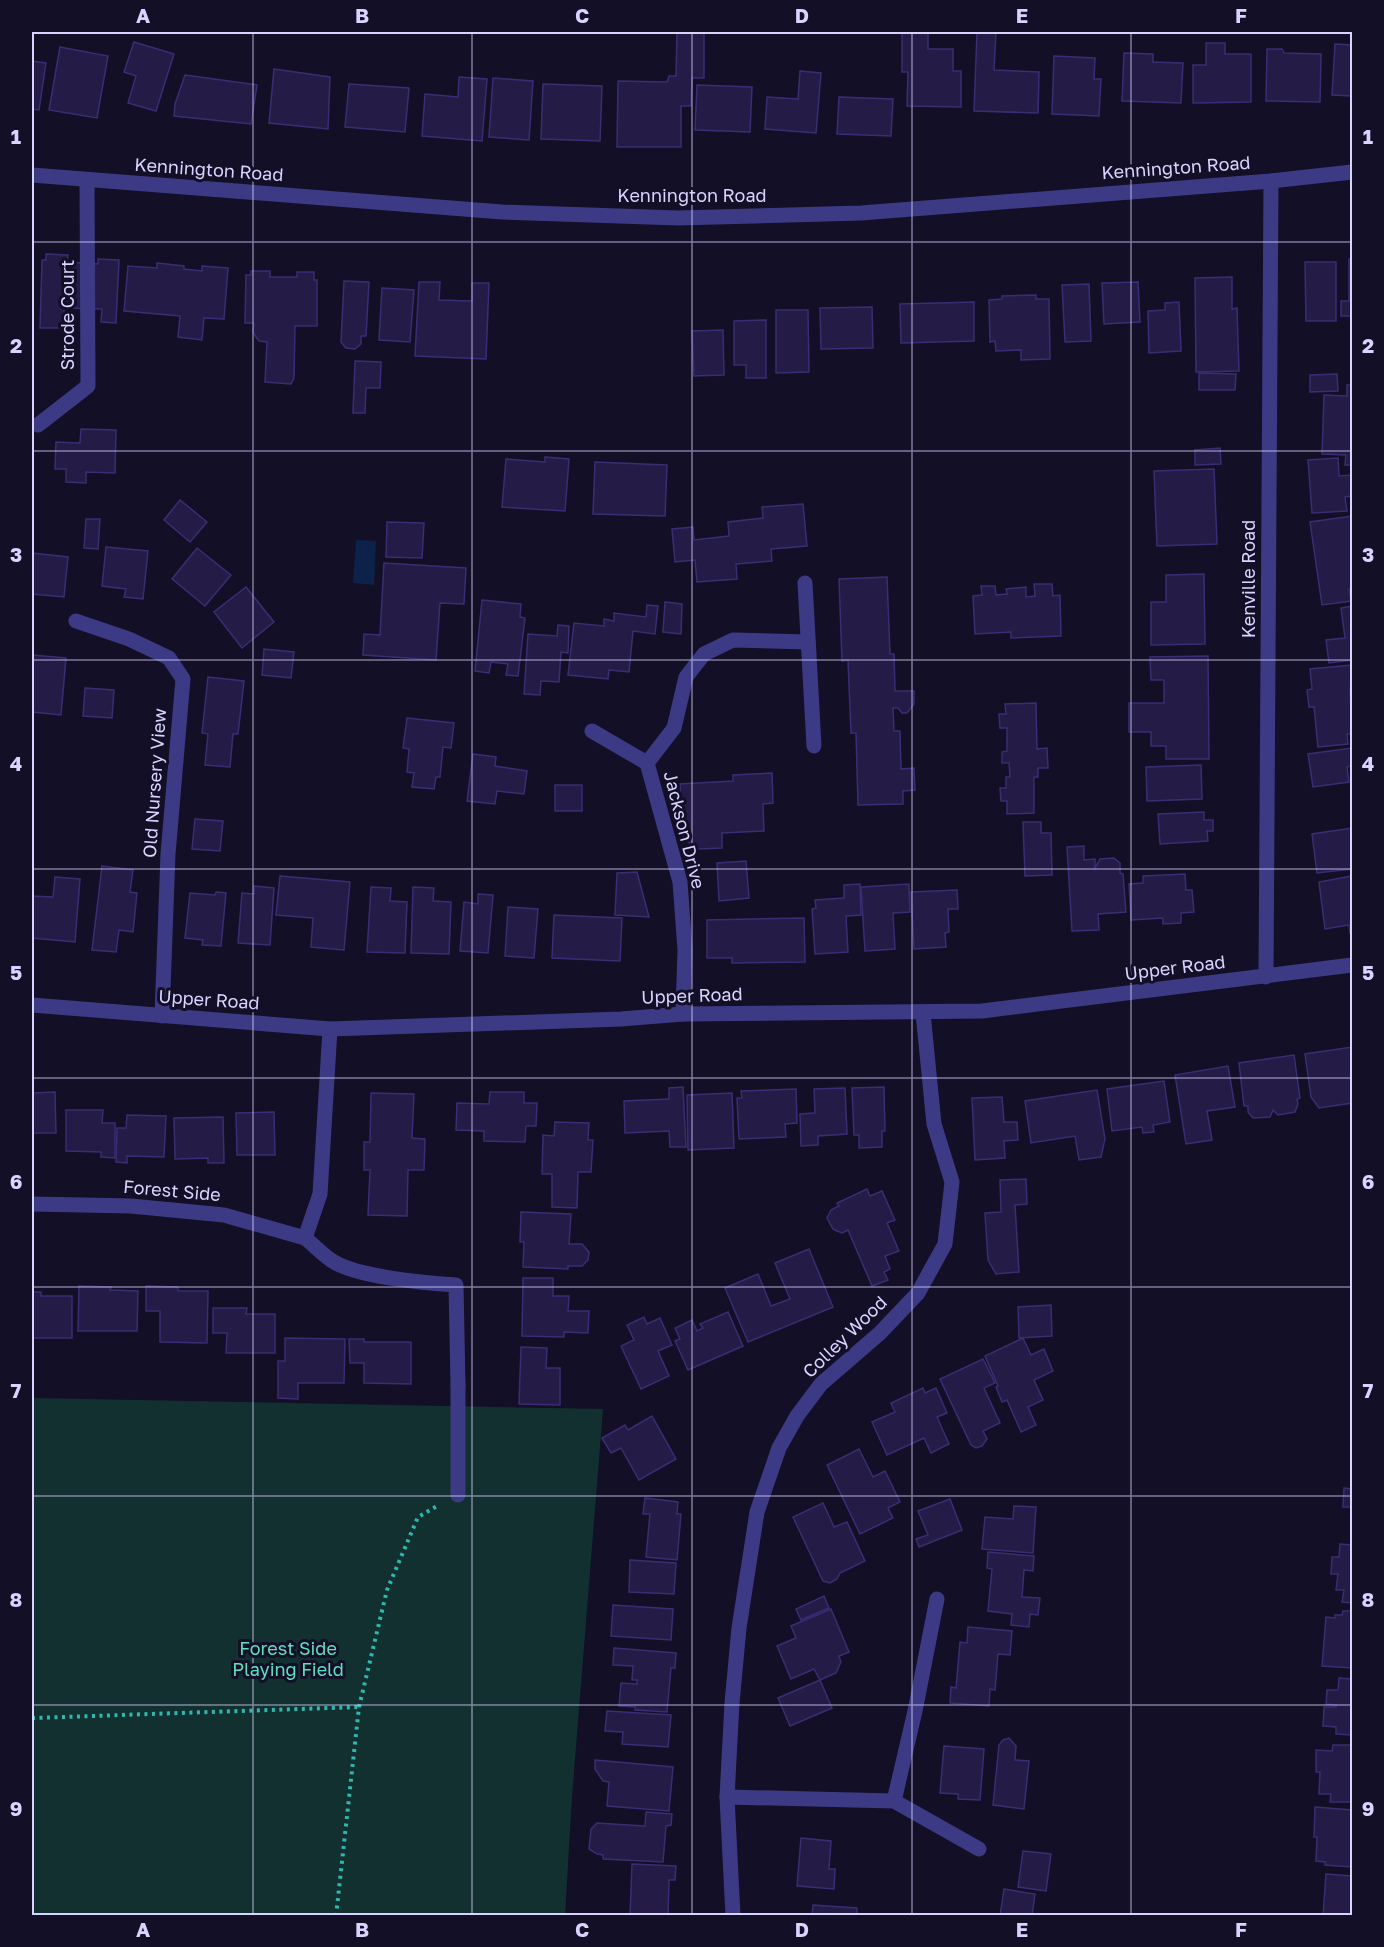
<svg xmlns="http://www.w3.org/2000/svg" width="1384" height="1947" font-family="'Golos Text',sans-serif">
<rect width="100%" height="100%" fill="#130f26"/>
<polygon fill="#12302f" points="32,1398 603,1409 572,1797 565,1915 32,1915"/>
<polygon fill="#0c2248" points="356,540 376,541 374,585 353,583"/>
<g fill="#241b47" stroke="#3b2d73" stroke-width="1.5">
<polygon points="677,32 704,32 704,78 692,78 691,106 681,106 681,147 617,147 618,81 667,82 669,76 676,76"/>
<polygon points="902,32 928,32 928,49 953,49 953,71 961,71 961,107 907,106 908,72 902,72"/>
<polygon points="977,32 996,32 994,70 1039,72 1038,113 974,111"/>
<polygon points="134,42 174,54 156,111 128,103 136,76 124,72"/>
<polygon points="1206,43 1225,43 1225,54 1251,54 1251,102 1193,103 1193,65 1206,65"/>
<polygon points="1335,44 1352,45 1352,96 1332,95"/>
<polygon points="60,47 108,56 97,118 49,110"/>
<polygon points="1267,49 1282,49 1284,53 1321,54 1320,102 1266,101"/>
<polygon points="1124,53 1153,54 1153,62 1183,63 1181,103 1122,101"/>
<polygon points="1054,56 1095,58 1094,79 1101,79 1099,116 1052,114"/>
<polygon points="32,61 46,63 39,110 32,109"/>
<polygon points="274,69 330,77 328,129 269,123"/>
<polygon points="800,71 821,73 816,133 765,129 767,97 798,99"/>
<polygon points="185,75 257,85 251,124 174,116 175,104"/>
<polygon points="459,77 487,79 482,141 422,136 425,94 458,97"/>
<polygon points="493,78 533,81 529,140 489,137"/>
<polygon points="349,84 409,88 405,132 345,127"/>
<polygon points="543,84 602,86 600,141 541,139"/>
<polygon points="697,85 752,87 750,132 695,130"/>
<polygon points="839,97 893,99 891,136 837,134"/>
<polygon points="46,254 68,255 67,262 98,264 98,259 119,260 116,323 101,322 102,309 64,308 64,328 40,328 42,260 46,260"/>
<polygon points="1352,258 1352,316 1341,316 1341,301 1349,301 1349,259"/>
<polygon points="1305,262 1336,262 1336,321 1306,321"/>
<polygon points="157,263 184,266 184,269 202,271 202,266 228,268 224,319 204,318 202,340 178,337 180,316 124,311 128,266 157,268"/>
<polygon points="251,271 270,271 270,277 297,277 297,272 314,272 314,280 317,280 317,326 295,326 294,378 291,384 265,382 267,342 259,341 256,337 253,332 254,323 245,323 246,275 251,275"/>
<polygon points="1232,277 1232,309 1237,308 1239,371 1196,372 1195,278"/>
<polygon points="344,281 369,282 366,336 361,336 361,344 355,349 346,348 341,342"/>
<polygon points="419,282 440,282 439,300 472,301 472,283 489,283 486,359 415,356"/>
<polygon points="1138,282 1140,322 1104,324 1102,283"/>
<polygon points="1089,284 1091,341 1065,342 1062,285"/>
<polygon points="382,288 414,290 410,342 379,340"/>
<polygon points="1036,295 1036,299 1049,299 1050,359 1021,360 1021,350 996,351 995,341 990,342 989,300 1002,299 1002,296"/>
<polygon points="974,302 974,341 901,343 900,304"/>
<polygon points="1179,302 1181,351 1149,353 1148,311 1165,310 1165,303"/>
<polygon points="872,307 873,348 821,349 820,308"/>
<polygon points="776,310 808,310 809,372 776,373"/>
<polygon points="766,320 766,378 746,378 746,365 734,365 734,321"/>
<polygon points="723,330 724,375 694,376 692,331"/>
<polygon points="355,361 381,362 380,388 366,388 365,413 353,413"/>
<polygon points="1199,373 1236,374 1235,390 1199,390"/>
<polygon points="1337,374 1338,391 1310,392 1310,375"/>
<polygon points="1347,385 1352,385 1352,465 1345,465 1346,455 1322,454 1324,395 1347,396"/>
<polygon points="81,429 116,430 115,473 86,472 86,483 66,482 66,469 55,469 56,442 80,443"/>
<polygon points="1220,448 1221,464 1195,465 1195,450"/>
<polygon points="545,457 569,459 565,511 502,507 506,459 545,462"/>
<polygon points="1338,458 1339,476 1352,475 1352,496 1345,497 1347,511 1312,513 1308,460"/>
<polygon points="595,462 667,465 665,516 593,514"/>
<polygon points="1214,469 1217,544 1157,546 1154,471"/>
<polygon points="180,500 207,522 190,542 164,520"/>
<polygon points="803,504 807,546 771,549 772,561 736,564 737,579 697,582 695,560 675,562 672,529 693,527 694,540 729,536 728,522 763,518 762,507"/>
<polygon points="1352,516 1352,588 1349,589 1351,601 1322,605 1310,522"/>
<polygon points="86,519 100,519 98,549 84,548"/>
<polygon points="387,522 424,523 422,558 386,557"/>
<polygon points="106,547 148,551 143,599 124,597 126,589 102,586"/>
<polygon points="197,548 231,575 205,606 172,579"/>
<polygon points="32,553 68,557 64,597 32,594"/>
<polygon points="384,563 466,568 464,604 440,603 436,660 363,655 364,634 380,635"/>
<polygon points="1204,574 1205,644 1151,645 1151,602 1166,602 1166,575"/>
<polygon points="887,577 890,654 894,654 895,691 914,691 914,704 907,713 902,713 898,708 893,708 894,731 900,731 901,769 914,768 915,790 903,791 903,804 858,805 856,733 851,733 848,660 842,661 839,579"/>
<polygon points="1034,584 1052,584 1053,596 1060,595 1061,636 1011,638 1011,632 975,634 973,596 982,595 981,586 995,586 996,595 1007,594 1006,589 1026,587 1026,597 1035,596"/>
<polygon points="246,587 274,622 242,648 214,612"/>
<polygon points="482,600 521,604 520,617 525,618 518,676 506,675 508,664 491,662 489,673 475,671"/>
<polygon points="665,602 682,604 681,634 663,632"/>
<polygon points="647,605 658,606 655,634 633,631 629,672 609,670 608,679 568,675 574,623 604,626 604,619 614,621 614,613 646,617"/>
<polygon points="1352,606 1352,660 1329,663 1326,640 1345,638 1341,608"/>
<polygon points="558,625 569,626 568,653 561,652 559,682 541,681 540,695 524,694 528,634 557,636"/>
<polygon points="264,649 294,652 291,678 262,675"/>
<polygon points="32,655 66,658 61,715 32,712"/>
<polygon points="1208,656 1209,759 1166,759 1166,746 1151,746 1151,732 1129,732 1129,703 1164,703 1164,680 1151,680 1150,657"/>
<polygon points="1352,665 1352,688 1350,688 1352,734 1347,734 1348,744 1318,747 1314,707 1309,707 1307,690 1312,689 1310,669"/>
<polygon points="208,677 244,681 238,734 233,734 230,767 205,765 208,734 202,733"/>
<polygon points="85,688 114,690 112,718 83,716"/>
<polygon points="1036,703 1037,749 1047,748 1048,768 1038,768 1038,777 1034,777 1034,813 1007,814 1007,801 1001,801 1000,788 1006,788 1006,777 1010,777 1009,763 1002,763 1002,752 1007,751 1007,728 1000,728 999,714 1006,714 1005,704"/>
<polygon points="407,718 454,723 451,748 443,747 440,777 436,777 434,789 412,787 414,773 407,772 409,749 403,748"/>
<polygon points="1352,748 1352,766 1347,767 1349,782 1313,787 1308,754"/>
<polygon points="473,754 496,757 495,766 527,771 524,794 497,791 495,804 467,801"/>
<polygon points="1201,765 1202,799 1147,801 1146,767"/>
<polygon points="772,773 773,803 763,804 764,831 722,833 722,848 699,849 688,842 683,828 682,818 675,818 674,802 681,802 680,784 733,781 733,775"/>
<rect x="555" y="785" width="27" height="26"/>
<polygon points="1204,812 1204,820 1213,820 1213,831 1207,831 1208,841 1160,844 1158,814"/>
<polygon points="195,819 223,821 220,851 192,849"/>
<polygon points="1023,822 1041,822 1041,833 1051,833 1052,875 1025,876"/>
<polygon points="1352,828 1352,869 1317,873 1312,834"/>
<polygon points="1084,846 1084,860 1095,859 1095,868 1100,859 1114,858 1120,863 1120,873 1123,874 1126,912 1098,914 1099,930 1072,931 1067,847"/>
<polygon points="746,861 749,898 719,901 717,863"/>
<polygon points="102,866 133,870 130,892 137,893 133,932 119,930 116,952 92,950"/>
<polygon points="637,872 649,917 615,915 617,873"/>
<polygon points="1185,874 1186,890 1192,890 1194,912 1181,913 1181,923 1163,924 1163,918 1131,920 1129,884 1143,883 1143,876"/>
<polygon points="280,876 350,882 344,950 311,947 313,918 276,915"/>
<polygon points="1352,876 1352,932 1350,933 1349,925 1325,929 1319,882"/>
<polygon points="55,877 80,879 75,942 32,938 32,896 53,897"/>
<polygon points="860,884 861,915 846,916 848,952 815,954 812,909 816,908 815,900 844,898 844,885"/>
<polygon points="909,884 910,912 893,913 895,949 865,951 861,887"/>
<polygon points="254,886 274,888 270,945 238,943 242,893 254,894"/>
<polygon points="371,887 391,888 390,901 407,902 405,953 367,952"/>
<polygon points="413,887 434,888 433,901 451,902 449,954 411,953"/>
<polygon points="957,890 958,909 948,909 949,932 945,933 946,947 914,949 911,892"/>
<polygon points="216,892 226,893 221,946 202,945 203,940 185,938 190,893 215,895"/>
<polygon points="478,894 493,895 488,953 460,951 464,902 478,904"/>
<polygon points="508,907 538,909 534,958 505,956"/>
<polygon points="554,915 622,918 620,961 552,958"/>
<polygon points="804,918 805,962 732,963 732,958 707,958 707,920"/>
<polygon points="1352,1047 1352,1103 1319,1108 1311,1097 1305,1054"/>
<polygon points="1294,1055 1300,1098 1297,1099 1298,1104 1295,1112 1278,1115 1273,1110 1270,1117 1253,1118 1248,1112 1248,1106 1244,1106 1239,1063"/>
<polygon points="1228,1066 1235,1107 1207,1111 1212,1140 1186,1144 1175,1075"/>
<polygon points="1164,1081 1170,1122 1153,1125 1154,1132 1143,1133 1142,1127 1112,1131 1107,1089"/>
<polygon points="683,1087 686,1147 670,1147 669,1131 625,1133 624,1101 669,1099 669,1088"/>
<polygon points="884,1087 885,1131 882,1131 882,1147 859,1148 859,1135 854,1135 852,1088"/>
<polygon points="845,1088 847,1134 818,1136 818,1145 801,1146 800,1114 815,1113 814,1089"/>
<polygon points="796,1089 797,1123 785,1124 786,1137 739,1139 737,1098 742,1098 741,1091"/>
<polygon points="1097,1090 1105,1139 1101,1157 1079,1160 1075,1136 1031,1143 1025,1101"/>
<polygon points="55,1092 56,1133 32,1133 32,1093"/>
<polygon points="490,1092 524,1092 524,1103 537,1103 536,1126 526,1126 525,1142 484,1141 484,1131 456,1130 457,1103 489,1104"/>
<polygon points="371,1093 414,1094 412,1138 425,1139 424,1170 408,1170 407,1216 368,1215 370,1170 364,1170 364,1142 370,1142"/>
<polygon points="732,1093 734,1148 688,1150 687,1095"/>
<polygon points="1002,1097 1004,1122 1017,1122 1018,1140 1004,1141 1005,1158 975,1160 972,1098"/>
<polygon points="66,1110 103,1110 102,1123 115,1123 115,1158 101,1157 101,1152 66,1151"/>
<polygon points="274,1112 275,1155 237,1155 236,1113"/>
<polygon points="127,1115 166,1116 164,1157 127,1156 127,1163 116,1162 117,1128 126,1128"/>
<polygon points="223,1117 224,1163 208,1163 208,1158 175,1159 174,1118"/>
<polygon points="555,1122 589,1123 588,1140 593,1140 591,1172 578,1172 577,1208 552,1207 552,1174 542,1174 543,1135 554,1136"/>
<polygon points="1026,1179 1027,1204 1015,1205 1019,1272 996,1274 988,1260 985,1213 1001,1212 1000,1180"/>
<polygon points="867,1189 870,1196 882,1191 895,1220 887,1223 899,1251 885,1256 890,1269 884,1272 888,1280 872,1286 848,1230 842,1233 837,1231 833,1229 827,1218 831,1210 839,1206 837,1203"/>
<polygon points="521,1212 571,1214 569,1244 582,1244 589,1252 588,1260 582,1266 568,1266 568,1269 523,1267 524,1242 520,1242"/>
<polygon points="809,1249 833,1307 748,1342 725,1288 758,1274 771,1306 790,1299 775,1263"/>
<polygon points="523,1278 553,1278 553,1296 569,1296 568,1311 589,1311 588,1333 564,1332 564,1337 522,1336"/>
<polygon points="79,1286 111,1287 110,1290 138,1291 137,1331 78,1331"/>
<polygon points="146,1286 178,1287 178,1291 208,1291 207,1343 160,1342 160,1311 146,1311"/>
<polygon points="32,1292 41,1292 41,1296 72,1296 72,1338 32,1338"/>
<polygon points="1051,1305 1052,1336 1019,1338 1018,1307"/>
<polygon points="213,1308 247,1308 246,1314 275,1314 275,1353 226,1353 227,1333 213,1333"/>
<polygon points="728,1312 743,1346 688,1370 675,1341 680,1339 675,1328 692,1320 697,1331 703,1328 700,1324"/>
<polygon points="644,1317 647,1324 660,1318 672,1345 658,1351 669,1376 641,1389 621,1346 634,1340 627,1325"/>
<polygon points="285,1338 345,1339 344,1383 298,1383 298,1399 278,1398 278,1361 285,1361"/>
<polygon points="1023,1338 1031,1355 1044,1349 1053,1371 1034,1380 1043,1400 1028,1407 1036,1425 1021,1432 1007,1400 1002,1402 996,1387 998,1386 985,1356"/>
<polygon points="349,1339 364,1339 364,1342 411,1342 411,1384 364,1383 364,1363 350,1363"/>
<polygon points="521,1347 547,1348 546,1368 560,1368 560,1405 519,1404"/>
<polygon points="983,1359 995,1383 984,1388 1000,1423 983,1431 987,1439 982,1446 976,1448 971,1445 940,1379"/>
<polygon points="923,1388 925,1393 936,1388 947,1413 937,1417 949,1444 931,1453 924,1438 887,1455 872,1422 895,1412 891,1403"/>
<polygon points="652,1416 676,1459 639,1480 621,1448 611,1453 602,1438 625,1425 628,1430"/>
<polygon points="859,1449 873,1477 885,1471 900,1502 888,1508 893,1518 860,1534 827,1465"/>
<polygon points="1344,1488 1352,1489 1352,1507 1343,1507"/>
<polygon points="645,1498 678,1502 677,1514 681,1514 677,1560 646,1557 650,1514 643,1514"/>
<polygon points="950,1499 962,1530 919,1547 916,1539 928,1535 918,1511"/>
<polygon points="823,1503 834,1527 847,1522 865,1561 840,1573 837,1579 830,1583 823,1581 793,1517"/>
<polygon points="1014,1506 1036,1507 1033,1553 982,1549 985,1517 1013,1519"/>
<polygon points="1340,1544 1352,1545 1352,1603 1342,1602 1344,1590 1336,1590 1338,1574 1331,1574 1332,1557 1339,1557"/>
<polygon points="988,1552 1034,1556 1033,1571 1024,1570 1022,1597 1040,1598 1038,1615 1030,1614 1029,1627 1011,1625 1012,1614 988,1611 992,1569 987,1568"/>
<polygon points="630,1560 676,1563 674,1594 629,1592"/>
<polygon points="824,1596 829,1608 801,1620 796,1609"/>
<polygon points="613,1605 673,1609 671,1640 611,1636"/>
<polygon points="831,1609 849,1652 839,1656 841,1662 836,1673 820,1680 814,1669 791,1679 777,1646 796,1638 791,1626"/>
<polygon points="1343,1611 1352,1611 1352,1668 1322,1666 1326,1617 1335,1618 1335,1615 1342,1615"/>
<polygon points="968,1627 1012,1631 1010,1655 998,1654 995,1690 990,1689 989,1706 950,1703 951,1687 956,1688 960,1642 967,1643"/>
<polygon points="614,1648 676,1653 675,1668 671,1668 667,1712 635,1710 635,1707 619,1706 621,1683 637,1684 637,1680 632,1680 633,1666 613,1665"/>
<polygon points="1339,1678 1352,1679 1352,1735 1336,1734 1336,1727 1323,1726 1324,1707 1336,1707 1336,1705 1326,1704 1327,1690 1338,1690"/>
<polygon points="820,1680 832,1708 790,1726 778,1698"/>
<polygon points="607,1711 671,1715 668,1747 622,1744 623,1732 605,1731"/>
<polygon points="1009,1738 1016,1746 1015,1760 1029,1761 1024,1809 993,1805 999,1745 1003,1740"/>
<polygon points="1333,1745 1352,1745 1352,1802 1330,1802 1331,1794 1319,1794 1320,1772 1316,1772 1316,1750 1332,1751"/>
<polygon points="944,1746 984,1749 980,1800 958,1799 958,1794 940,1793"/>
<polygon points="595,1760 673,1767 669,1811 607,1806 609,1782 603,1781 595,1769"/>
<polygon points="1315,1807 1352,1810 1352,1867 1325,1865 1325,1862 1316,1861 1317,1837 1314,1837"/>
<polygon points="646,1812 672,1814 671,1825 666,1826 663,1862 603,1859 603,1855 597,1854 589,1849 591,1829 597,1823 645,1826"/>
<polygon points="801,1838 831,1841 829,1869 835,1869 834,1889 797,1886"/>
<polygon points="1023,1851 1051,1854 1046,1891 1018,1887"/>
<polygon points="632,1864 676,1866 675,1880 669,1880 668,1916 630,1916"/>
<polygon points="1326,1874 1352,1876 1352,1916 1323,1916"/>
<polygon points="1004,1889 1035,1894 1032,1916 1000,1916"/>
<polygon points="813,1905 857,1908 857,1916 812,1916"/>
</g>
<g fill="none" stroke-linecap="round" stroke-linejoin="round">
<g stroke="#2fb8b0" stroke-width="4" stroke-dasharray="3 4.5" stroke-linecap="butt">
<polyline points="32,1718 359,1707"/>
<polyline points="336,1916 359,1707 387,1590 418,1517 437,1506"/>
</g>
<polyline stroke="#3d3a85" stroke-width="15" points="458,1495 458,1385"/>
<g stroke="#3d3a85" stroke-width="15">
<polyline points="38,425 88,386 87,181"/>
<polyline points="805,583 814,746"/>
<polyline points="76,621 129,639 169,658 183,679 168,854 162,1016"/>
<polyline points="592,731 647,763"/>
<polyline points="1266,977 1271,181"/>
<polyline points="32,1005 330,1029 621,1019 683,1014 982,1011 1352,965"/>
<polyline points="683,1014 685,950 680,882 647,763 674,728 686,677 704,654 733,640 808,642"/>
<path d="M330,1029L320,1194L305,1238C315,1246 324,1256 334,1262C359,1277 425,1283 456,1285L458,1385"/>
<polyline points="32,1204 131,1206 224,1215 305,1238"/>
<polyline points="727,1797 894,1801 979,1849"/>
<polyline points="894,1801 915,1711 937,1599"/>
<polyline points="733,1916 727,1797 732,1703 739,1628 757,1512 779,1448 797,1416 821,1384 880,1333 918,1293 945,1244 952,1182 934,1124 923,1013"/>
</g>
<polyline stroke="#3d3a85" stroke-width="15" points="32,175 502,212 678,218 861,213 1271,181 1352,172"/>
</g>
<path fill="none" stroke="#d9d4ff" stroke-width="1.5" stroke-opacity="0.55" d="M253,32V1916M472,32V1916M692,32V1916M912,32V1916M1131,32V1916M32,242H1352M32,451H1352M32,660H1352M32,869H1352M32,1078H1352M32,1287H1352M32,1496H1352M32,1705H1352"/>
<g text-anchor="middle" stroke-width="6" stroke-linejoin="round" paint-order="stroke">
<g font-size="18" fill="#d9d4ff" stroke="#130f26">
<text transform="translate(1176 168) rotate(-4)" y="6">Kennington Road</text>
<text transform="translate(209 170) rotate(4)" y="6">Kennington Road</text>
<text x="692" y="202">Kennington Road</text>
<text transform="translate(68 315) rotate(-90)" y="6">Strode Court</text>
<text transform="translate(1249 579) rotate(-90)" y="6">Kenville Road</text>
<text transform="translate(155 783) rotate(-86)" y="6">Old Nursery View</text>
<text transform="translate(684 830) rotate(76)" y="6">Jackson Drive</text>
<text transform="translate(1175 968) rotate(-7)" y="6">Upper Road</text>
<text transform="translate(692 996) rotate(-2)" y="6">Upper Road</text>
<text transform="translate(209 1000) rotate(4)" y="6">Upper Road</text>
<text transform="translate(172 1191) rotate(5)" y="6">Forest Side</text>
<text transform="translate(845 1337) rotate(-44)" y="6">Colley Wood</text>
</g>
<g font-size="18" fill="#5fe0c0" stroke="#130f26">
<text x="288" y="1655">Forest Side<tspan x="288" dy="21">Playing Field</tspan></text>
</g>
</g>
<rect width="1384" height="1947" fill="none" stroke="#130f26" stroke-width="66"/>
<rect x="33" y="33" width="1318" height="1881" fill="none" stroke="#d9d4ff" stroke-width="2"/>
<g font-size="20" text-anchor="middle" font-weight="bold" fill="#d9d4ff">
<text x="143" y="23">A</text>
<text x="362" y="23">B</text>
<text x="582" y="23">C</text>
<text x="802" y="23">D</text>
<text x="1022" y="23">E</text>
<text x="1241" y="23">F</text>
<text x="16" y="144">1</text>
<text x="1368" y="144">1</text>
<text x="16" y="353">2</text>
<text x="1368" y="353">2</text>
<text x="16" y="562">3</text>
<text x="1368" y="562">3</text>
<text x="16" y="771">4</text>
<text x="1368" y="771">4</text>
<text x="16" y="980">5</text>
<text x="1368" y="980">5</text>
<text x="16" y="1189">6</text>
<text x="1368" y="1189">6</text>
<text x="16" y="1398">7</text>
<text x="1368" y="1398">7</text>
<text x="16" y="1607">8</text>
<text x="1368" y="1607">8</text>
<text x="16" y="1816">9</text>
<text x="1368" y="1816">9</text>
<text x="143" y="1937">A</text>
<text x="362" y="1937">B</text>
<text x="582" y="1937">C</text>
<text x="802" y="1937">D</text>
<text x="1022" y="1937">E</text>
<text x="1241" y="1937">F</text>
</g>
</svg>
